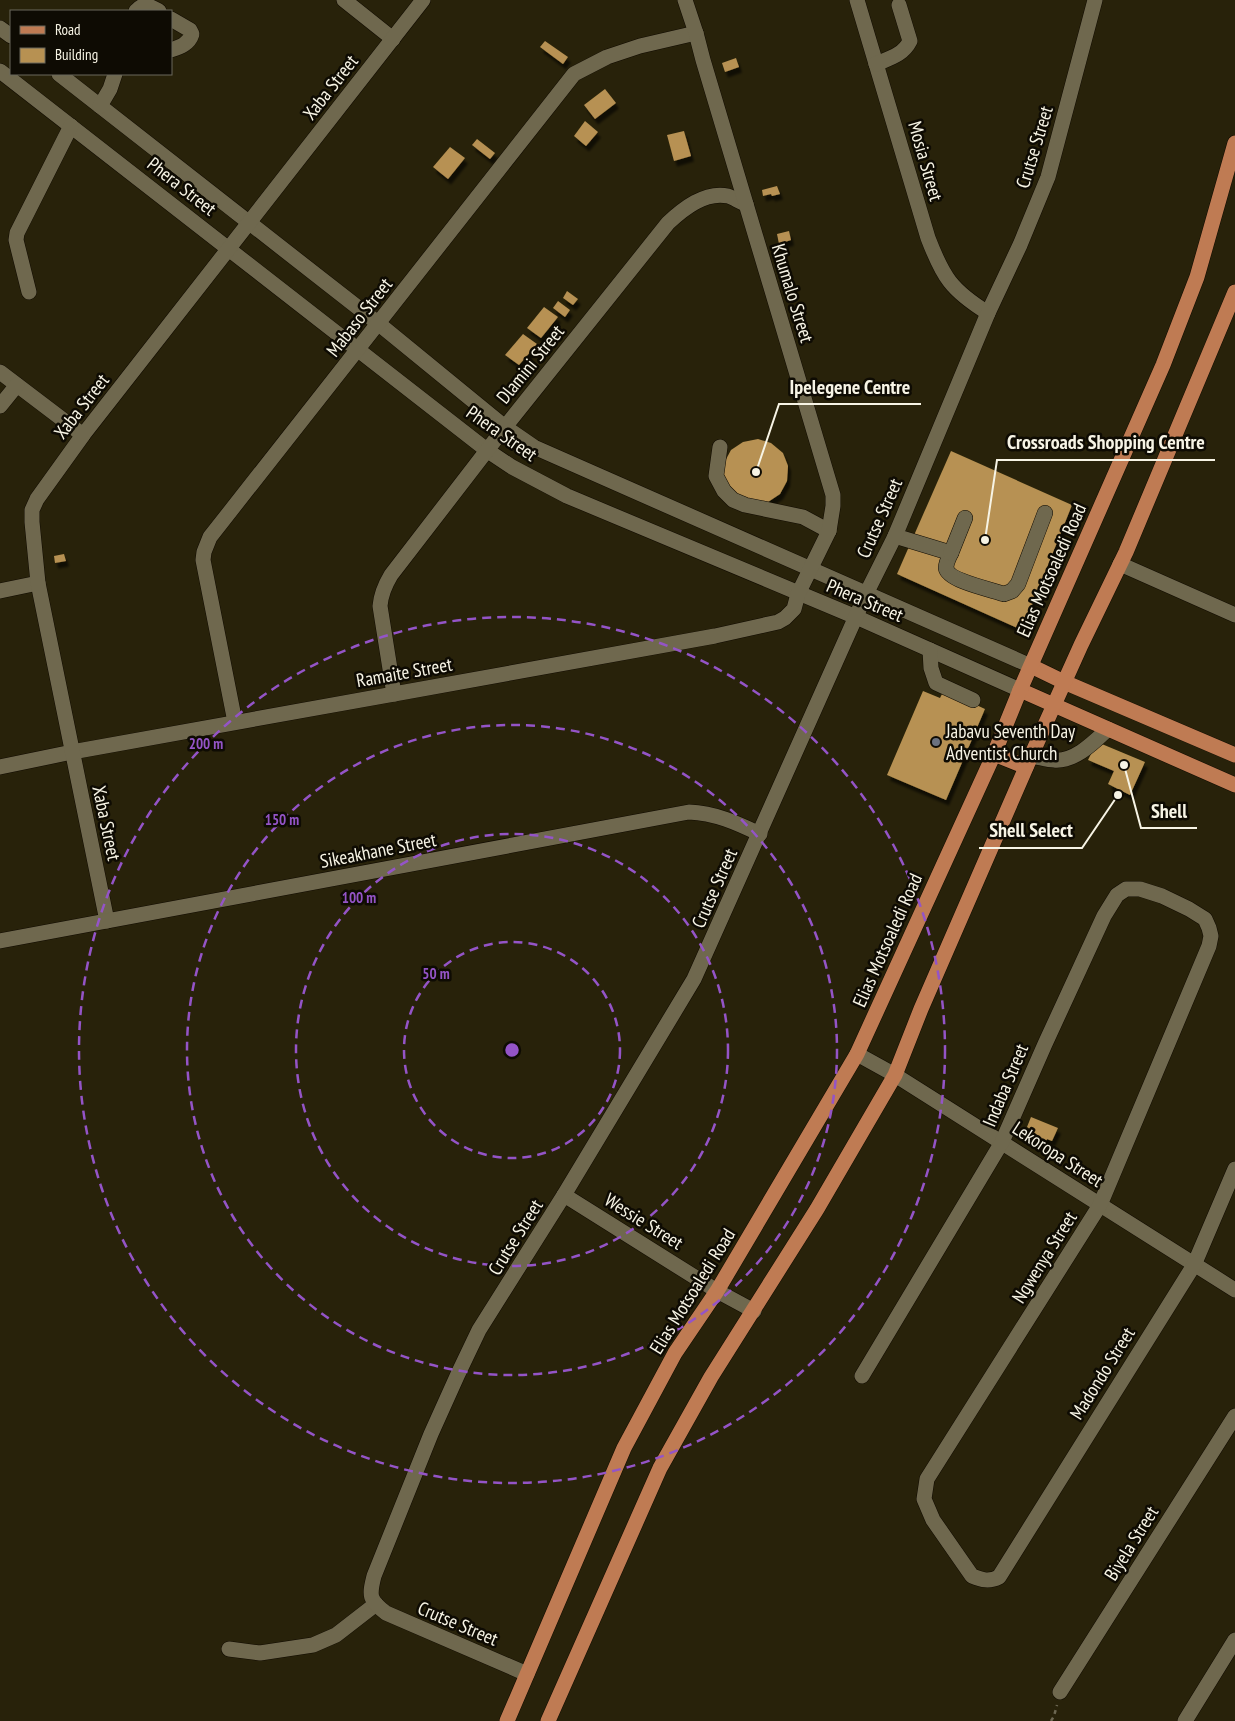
<svg xmlns="http://www.w3.org/2000/svg" width="1235" height="1721" font-family="'PT Sans Narrow',sans-serif">
<defs>
<filter id="shadow"><feDropShadow dx="3" dy="5.5" stdDeviation="1" flood-color="#0009"/></filter>
</defs>
<rect width="100%" height="100%" fill="#28220a"/>
<g fill="#b79152" filter="url(#shadow)">
<polygon points="545,41 568,57 563,64 540,47"/>
<polygon points="736,58 739,67 725,72 722,63"/>
<polygon points="605,89 616,103 595,119 584,105"/>
<polygon points="585,121 598,132 586,146 574,136"/>
<polygon points="684,131 691,156 674,161 667,135"/>
<polygon points="477,139 495,153 490,159 472,145"/>
<polygon points="450,147 465,158 448,179 433,167"/>
<polygon points="777,186 780,194 772,196 771,194 763,196 762,190"/>
<polygon points="789,231 791,240 779,244 777,234"/>
<polygon points="567,291 578,299 573,305 563,298"/>
<polygon points="558,301 570,310 565,317 553,308"/>
<polygon points="544,307 558,317 541,338 527,328"/>
<polygon points="523,334 537,344 519,365 505,355"/>
<polygon points="758,439 771,443 783,453 788,466 787,481 780,494 768,502 740,500 723,477 724,463 731,450 743,442"/>
<polygon points="951,451 1072,505 1022,630 897,574"/>
<polygon points="64,554 66,561 55,563 54,556"/>
<polygon points="944,690 985,709 946,800 887,775 923,691 940,698"/>
<polygon points="1097,742 1145,762 1130,795 1108,784 1114,771 1088,760"/>
<polygon points="1031,1117 1058,1128 1052,1141 1047,1139 1046,1142 1028,1134 1030,1129 1027,1127"/>
</g>
<g fill="none" stroke-linecap="round" stroke-linejoin="round">
<g stroke="#110b00" stroke-width="16">
<g id="minor">
<polyline points="344,0 393,39"/>
<path d="M857,0L928,238C943,277 951,290 988,313"/>
<path d="M136,11C144,2 150,6 159,11"/>
<path d="M171,19L190,30L192,34C189,44 180,47 171,50"/>
<polyline points="0,28 11,36"/>
<path d="M876,64C890,58 903,55 910,41L899,5"/>
<polyline points="0,71 488,451 512,467 567,496 856,617 1020,690"/>
<polyline points="59,74 379,324 505,427 534,447 1031,666"/>
<polyline points="100,106 110,89 115,74"/>
<polyline points="29,292 16,240 17,233 71,126"/>
<polyline points="0,372 83,435"/>
<polyline points="0,406 17,385"/>
<polyline points="720,447 716,476 724,491 733,500 745,505 803,517 829,531"/>
<path d="M895,536L951,553C949,557 946,564 946,568C948,581 993,590 1004,594L1012,591L1018,584L1045,513"/>
<polyline points="951,553 965,518"/>
<polyline points="1120,564 1235,615"/>
<polyline points="0,591 38,583"/>
<polyline points="930,650 931,668 936,683 973,700"/>
<path d="M394,694L380,606C381,594 385,585 391,575L505,427L668,223C683,209 705,191 728,196C734,198 740,202 746,204"/>
<polyline points="235,722 203,560 204,552 210,537 574,74 607,57 640,46 696,33"/>
<path d="M1031,756C1039,757 1047,760 1054,760C1075,762 1094,742 1108,729"/>
<polyline points="0,767 72,752 394,694 715,636 778,622 785,618 794,609 798,594 829,531 833,506 833,495 703,60 696,33 685,0"/>
<polyline points="107,921 38,583 32,522 32,510 37,499 83,435 423,0"/>
<path d="M0,941L689,812C715,813 737,823 760,834"/>
<polyline points="857,1054 895,1075 1235,1290"/>
<polyline points="564,1195 717,1291 754,1311"/>
<path d="M862,1376L1002,1142L1045,1044L1104,916L1117,895L1126,889H1140L1162,896L1189,909L1205,919L1209,928L1211,936L1209,946L1100,1205L927,1479L924,1499L933,1520L972,1576C982,1580 989,1582 999,1577L1194,1265L1235,1169"/>
<polyline points="229,1649 260,1653 313,1645 336,1635 376,1604"/>
<path d="M527,1674L386,1613C369,1600 369,1596 374,1576L431,1434L458,1374L479,1330L564,1195L694,979L866,594L895,536L988,313L1020,245L1048,177L1095,0"/>
<polyline points="1060,1692 1235,1416"/>
<polyline points="1185,1721 1235,1640"/>
</g>
</g>
<g stroke="#110b00" stroke-width="16">
<g id="major">
<polyline points="1031,666 1064,682 1235,755"/>
<polyline points="1020,690 1235,785"/>
<polyline points="994,754 1026,767"/>
<polyline points="507,1721 624,1448 675,1353 717,1291 857,1054 994,754 1020,690 1163,365 1197,277 1235,143"/>
<polyline points="548,1721 660,1468 711,1377 817,1209 895,1075 921,1009 1031,756 1081,645 1126,552 1235,292"/>
</g>
</g>
<polyline stroke="#6c6752" stroke-width="2.5" stroke-dasharray="4 4" stroke-linecap="butt" points="1051,1721 1054,1716 1057,1705"/>
<use href="#minor" stroke="#6f684e" stroke-width="15"/>
<use href="#major" stroke="#bf7b53" stroke-width="15"/>
</g>
<g fill="none" stroke="#9454c7" stroke-width="2.5" stroke-dasharray="9 6">
<circle cx="512" cy="1050" r="108"/>
<circle cx="512" cy="1050" r="216"/>
<circle cx="512" cy="1050" r="325"/>
<circle cx="512" cy="1050" r="433"/>
</g>
<circle fill="#6b7280" stroke="#0e0b03" stroke-width="2" cx="936" cy="742" r="5"/>
<g text-anchor="middle" stroke-width="5" stroke-linejoin="round" paint-order="stroke">
<g font-size="19" fill="#f7f4e5" stroke="#0e0b03">
<text transform="translate(330 87) rotate(-52)" y="7">Xaba Street</text>
<text transform="translate(1034 147) rotate(-73)" y="7">Crutse Street</text>
<text transform="translate(926 161) rotate(74)" y="7">Mosia Street</text>
<text transform="translate(182 186) rotate(38)" y="7">Phera Street</text>
<text transform="translate(793 293) rotate(73)" y="7">Khumalo Street</text>
<text transform="translate(359 317) rotate(-52)" y="7">Mabaso Street</text>
<text transform="translate(530 364) rotate(-51)" y="7">Dlamini Street</text>
<text transform="translate(81 406) rotate(-52)" y="7">Xaba Street</text>
<text transform="translate(502 433) rotate(35)" y="7">Phera Street</text>
<text transform="translate(879 518) rotate(-66)" y="7">Crutse Street</text>
<text transform="translate(1051 570) rotate(-66)" y="7">Elias Motsoaledi Road</text>
<text transform="translate(865 600) rotate(23)" y="7">Phera Street</text>
<text transform="translate(404 672) rotate(-10)" y="7">Ramaite Street</text>
<text transform="translate(107 823) rotate(78)" y="7">Xaba Street</text>
<text transform="translate(378 850) rotate(-11)" y="7">Sikeakhane Street</text>
<text transform="translate(714 888) rotate(-66)" y="7">Crutse Street</text>
<text transform="translate(887 940) rotate(-66)" y="7">Elias Motsoaledi Road</text>
<text transform="translate(1005 1085) rotate(-67)" y="7">Indaba Street</text>
<text transform="translate(1058 1154) rotate(33)" y="7">Lekoropa Street</text>
<text transform="translate(644 1221) rotate(32)" y="7">Wessie Street</text>
<text transform="translate(515 1237) rotate(-58)" y="7">Crutse Street</text>
<text transform="translate(1044 1257) rotate(-58)" y="7">Ngwenya Street</text>
<text transform="translate(692 1291) rotate(-58)" y="7">Elias Motsoaledi Road</text>
<text transform="translate(1102 1373) rotate(-58)" y="7">Madondo Street</text>
<text transform="translate(1131 1543) rotate(-58)" y="7">Biyela Street</text>
<text transform="translate(458 1623) rotate(23)" y="7">Crutse Street</text>
</g>
<g font-size="19" fill="#f7f4e5" stroke="#0e0b03" text-anchor="start">
<text x="946" y="738">Jabavu Seventh Day<tspan x="946" dy="22">Adventist Church</tspan></text>
</g>
</g>
<circle cx="512" cy="1050" r="8" fill="#9454c7" stroke="#0e0b03" stroke-width="2.5"/>
<g font-size="15" text-anchor="middle" font-weight="bold" fill="#9454c7" stroke="#0e0b03" stroke-width="5" stroke-linejoin="round" paint-order="stroke">
<text x="206" y="749">200 m</text>
<text x="282" y="825">150 m</text>
<text x="359" y="903">100 m</text>
<text x="436" y="979">50 m</text>
</g>
<path fill="none" stroke="#f7f4e5" stroke-width="2" d="M756 472L779 404H921M985 540L997 460H1215M1124 765L1141 828H1197M1118 795L1082 848H979"/>
<g fill="#f7f4e5" stroke="#0e0b03" stroke-width="2">
<circle cx="756" cy="472" r="5"/>
<circle cx="985" cy="540" r="5"/>
<circle cx="1124" cy="765" r="5"/>
<circle cx="1118" cy="795" r="5"/>
</g>
<g font-size="20" text-anchor="middle" font-weight="bold" fill="#f7f4e5" stroke="#0e0b03" stroke-width="5" stroke-linejoin="round" paint-order="stroke">
<text x="850" y="394">Ipelegene Centre</text>
<text x="1106" y="449">Crossroads Shopping Centre</text>
<text x="1169" y="818">Shell</text>
<text x="1031" y="837">Shell Select</text>
</g>
<rect x="10" y="10" width="162" height="65" fill="#0e0b03" stroke="#6b685d"/>
<rect x="20" y="26" width="25" height="8" fill="#bf7b53" stroke="#6b685d"/>
<text x="55" y="35" font-size="15" fill="#f7f4e5">Road</text>
<rect x="20" y="48" width="25" height="15" fill="#b79152" stroke="#6b685d"/>
<text x="55" y="60" font-size="15" fill="#f7f4e5">Building</text>
</svg>
